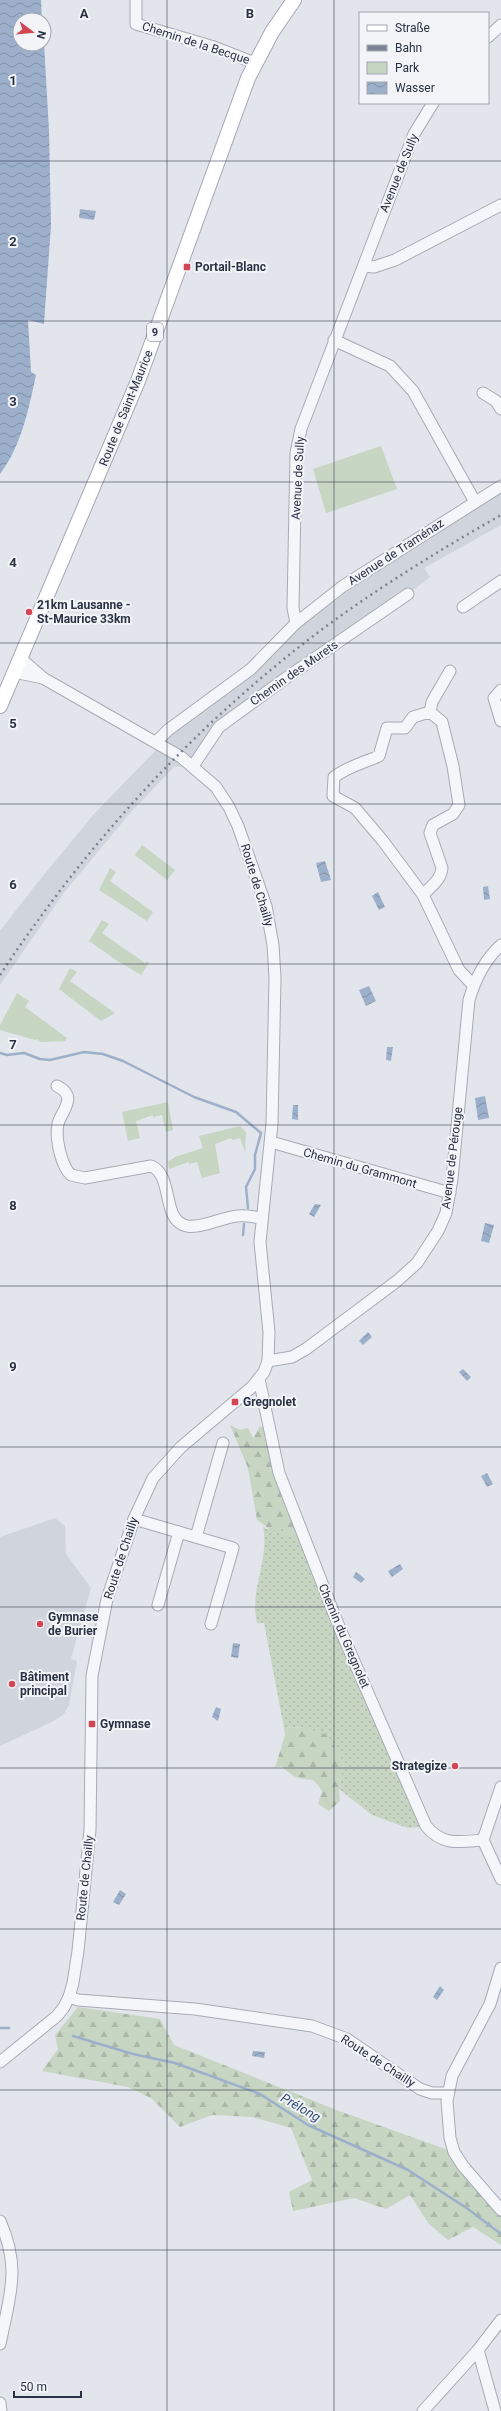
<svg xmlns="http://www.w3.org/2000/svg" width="501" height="2411" font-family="Roboto,sans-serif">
<defs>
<pattern id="grass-dots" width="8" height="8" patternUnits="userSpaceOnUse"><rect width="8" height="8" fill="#c7d5c3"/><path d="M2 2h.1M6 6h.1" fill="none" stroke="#abb7a9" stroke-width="1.8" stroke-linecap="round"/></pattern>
<pattern id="forest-firs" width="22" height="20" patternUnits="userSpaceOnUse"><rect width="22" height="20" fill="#c7d5c3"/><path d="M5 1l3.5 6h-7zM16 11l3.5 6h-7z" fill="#abb7a9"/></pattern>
<pattern id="water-waves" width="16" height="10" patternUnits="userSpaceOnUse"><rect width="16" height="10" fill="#9db0cb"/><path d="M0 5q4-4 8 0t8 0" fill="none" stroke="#8090a6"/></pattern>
</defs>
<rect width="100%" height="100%" fill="#e2e5eb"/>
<g fill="#d0d4dd">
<polygon points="501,491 501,525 424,568 430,577 408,594 219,727 193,766 174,767 131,812 63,894 0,985 0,931 34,887 93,815 155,751 156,742 207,703 316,607 320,612 366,577"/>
<polygon points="55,1518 65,1526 66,1554 91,1588 71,1659 77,1661 69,1705 64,1714 54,1721 0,1746 0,1537"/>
</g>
<path fill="url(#grass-dots)" d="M263,1526L266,1529L283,1526L300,1536L426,1826L408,1828L372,1815L339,1789L344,1762L303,1727L284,1728L264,1623H257C249,1590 270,1559 263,1526Z"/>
<g fill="url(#forest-firs)">
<polygon points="230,1425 240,1430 248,1428 253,1438 260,1426 266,1428 300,1536 293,1537 283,1535 283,1526 272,1531 257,1520 248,1468"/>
<path d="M303,1727L328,1735L344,1762L339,1789L340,1801L329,1811L318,1804L322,1791C311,1775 314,1782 299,1778C293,1777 286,1770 281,1766L275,1768L285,1735L284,1728Z"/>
<polygon points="78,2007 160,2019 174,2045 339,2111 454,2152 501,2210 501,2245 473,2227 448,2240 429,2224 410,2195 386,2209 354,2198 293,2211 289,2192 312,2180 291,2128 252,2117 212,2115 180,2127 151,2098 128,2087 42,2071 58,2049 55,2035"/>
</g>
<g fill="#c7d5c3">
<polygon points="381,446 397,489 326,513 313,469"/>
<polygon points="142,845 175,870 167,880 135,855"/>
<polygon points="110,868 116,872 110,881 153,912 147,921 99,890"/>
<polygon points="102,920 109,924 102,933 145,963 147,961 149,963 141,975 116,960 89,941"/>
<polygon points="70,968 77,972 70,981 115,1013 101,1021 59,989"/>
<polygon points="17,993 29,1001 25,1007 67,1038 65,1041 41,1042 37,1039 35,1040 0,1030 0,1025"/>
<polygon points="168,1102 173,1130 166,1132 162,1115 153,1117 153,1115 136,1121 140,1138 128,1141 122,1112"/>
<polygon points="240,1126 246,1132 245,1152 240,1138 232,1140 231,1138 215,1144 220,1173 202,1178 197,1162 189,1164 189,1162 169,1169 168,1162 175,1157 203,1148 199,1136"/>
</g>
<g fill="url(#water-waves)">
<path d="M0,0H41L42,20H20V44H44L49,130L51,225L44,324L28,320L31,372L36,375C29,408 21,447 0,474Z"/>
<polygon points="80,209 96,211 94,220 79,218"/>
<polygon points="325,861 331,880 321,882 316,863"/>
<polygon points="488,886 490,899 484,900 483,887"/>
<polygon points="378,892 385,907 379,910 372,896"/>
<polygon points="369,986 376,1001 366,1006 359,990"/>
<polygon points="387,1047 393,1047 391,1061 386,1060"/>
<polygon points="485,1096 489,1118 478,1120 475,1098"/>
<polygon points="293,1105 298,1105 298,1120 292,1119"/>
<polygon points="315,1204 321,1205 314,1217 309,1214"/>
<polygon points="485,1223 494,1225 489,1243 481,1241"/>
<polygon points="368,1332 372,1337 363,1345 359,1341"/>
<polygon points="463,1369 471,1377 467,1381 459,1372"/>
<polygon points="487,1473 493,1484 487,1487 481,1476"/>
<polygon points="400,1564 403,1569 392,1577 388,1571"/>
<polygon points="356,1572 365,1579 361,1583 353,1577"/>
<polygon points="233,1643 240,1644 238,1658 231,1657"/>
<polygon points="216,1707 221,1709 218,1721 212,1717"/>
<polygon points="120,1890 126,1894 119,1905 113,1902"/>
<polygon points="440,1986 444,1990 437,2000 433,1997"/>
<polygon points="253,2051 265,2052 264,2058 252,2056"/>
</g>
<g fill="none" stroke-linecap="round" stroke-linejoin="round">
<g stroke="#9db0cb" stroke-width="2.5">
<polyline points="0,1053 7,1055 24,1053 40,1059 50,1060 84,1052 103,1054 123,1061 194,1097 236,1112 261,1133 255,1155 255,1169 246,1187 248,1208"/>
<polyline points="243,1235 244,1224"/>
<polyline points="0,2028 9,2028"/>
<polyline points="73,2036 133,2054 175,2063 260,2094 308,2125 408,2170 468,2209 501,2234"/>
</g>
<g stroke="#a7abb5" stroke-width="13">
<g id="minor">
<polyline points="136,0 136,24 214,47 255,63"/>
<polyline points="488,37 501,25"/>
<polyline points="364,266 374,267 395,260 501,205"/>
<polyline points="334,340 390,366 413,391 475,502"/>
<polyline points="483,393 496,401 501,409"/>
<polyline points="463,607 501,581"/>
<polyline points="296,623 293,608 296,453 301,429 414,134 433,103"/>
<polyline points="14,672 43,678"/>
<polyline points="501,690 494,698 501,721"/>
<polyline points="430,712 432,702 450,671"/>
<polyline points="156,742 168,730 251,669 296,623 343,586 501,486"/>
<polyline points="193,766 219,727 286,678 408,594"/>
<path d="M423,895C431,886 441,880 442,868L430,833L433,825L453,814L459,805L453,766L442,722L430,712L413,717L405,728H387L379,756C363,763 347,767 334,777L333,796L355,808L383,841L423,895L459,970L473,985"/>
<path d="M57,1086C79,1097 61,1111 58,1124C55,1137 61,1166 71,1175L85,1178L151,1166C165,1171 166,1192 170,1206C179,1243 212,1219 237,1216C245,1215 254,1217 262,1218"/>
<polyline points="271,1142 450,1193"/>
<path d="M268,1361L292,1357L306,1349L397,1281L417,1263L438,1231L446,1213L452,1179L469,1000C475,980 484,960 501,945"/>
<path d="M259,1379L279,1473L340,1629L426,1826C442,1846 460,1842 483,1840"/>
<polyline points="134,1519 233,1548 211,1624"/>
<polyline points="196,1537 223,1443"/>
<polyline points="158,1605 179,1532"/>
<polyline points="501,1787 483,1840 501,1879"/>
<polyline points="501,1968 490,2004 452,2076 447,2101 450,2138 454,2152 463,2166 501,2210"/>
<polyline points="69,1997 78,2000 195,2009 312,2026 347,2039 420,2089 432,2093 448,2093"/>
<polyline points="0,2062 57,2016 64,2007 69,1997 73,1983 78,1951 90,1830 92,1676 107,1599 134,1519 153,1478 181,1447 252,1387 264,1372 268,1361 269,1332 260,1242 272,1124 275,978 273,945 266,906 238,826 229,807 216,787 181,757 43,678 20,658"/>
<path d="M0,2221C21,2268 10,2295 0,2344"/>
<polyline points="478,2350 495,2411"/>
<polyline points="0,2403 1,2411"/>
<polyline points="423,2411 478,2350 501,2320"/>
</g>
</g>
<g stroke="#a1a8b7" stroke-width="16">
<polyline id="major" points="0,706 138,381 248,78 272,32 294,0"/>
</g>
<use href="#minor" stroke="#f5f6f9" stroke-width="11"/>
<use href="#major" stroke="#fff" stroke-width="14"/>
<path stroke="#7b8395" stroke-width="2.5" stroke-dasharray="2 4" stroke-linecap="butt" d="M0,975C90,839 200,719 332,622C386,583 443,548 501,515"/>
</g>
<path fill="none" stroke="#2a3143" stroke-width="1" stroke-opacity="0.55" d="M167,0V2411M334,0V2411M0,161H501M0,321H501M0,482H501M0,643H501M0,804H501M0,964H501M0,1125H501M0,1286H501M0,1447H501M0,1607H501M0,1768H501M0,1929H501M0,2090H501M0,2250H501"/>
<g fill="#d14652" stroke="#f2f4f8" stroke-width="1.5">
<rect x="183" y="263" width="8" height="8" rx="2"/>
<circle cx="29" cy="612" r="4"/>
<rect x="231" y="1398" width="8" height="8" rx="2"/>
<circle cx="40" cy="1624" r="4"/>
<circle cx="12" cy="1684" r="4"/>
<rect x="88" y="1720" width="8" height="8" rx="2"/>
<circle cx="455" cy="1766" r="4"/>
</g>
<g text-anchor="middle" stroke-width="4" stroke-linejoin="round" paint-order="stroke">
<rect fill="#f2f4f8" stroke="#666c79" stroke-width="1" x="147" y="323" width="16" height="18" rx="3"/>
<g font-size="11" font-weight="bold" fill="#2a3143">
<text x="155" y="336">9</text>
</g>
<g font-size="12" fill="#2a3143" stroke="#f2f4f8">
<text transform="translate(196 43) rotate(18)" y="4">Chemin de la Becque</text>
<text transform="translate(399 173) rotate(-68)" y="4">Avenue de Sully</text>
<text transform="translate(126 408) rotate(-68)" y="4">Route de Saint-Maurice</text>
<text transform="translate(298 478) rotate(-87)" y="4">Avenue de Sully</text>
<text transform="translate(396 552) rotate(-33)" y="4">Avenue de Traménaz</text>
<text transform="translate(294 673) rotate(-35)" y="4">Chemin des Murets</text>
<text transform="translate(257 885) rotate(73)" y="4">Route de Chailly</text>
<text transform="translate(452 1158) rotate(-83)" y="4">Avenue de Pérouge</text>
<text transform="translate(360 1168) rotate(16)" y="4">Chemin du Grammont</text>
<text transform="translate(121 1558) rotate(-72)" y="4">Route de Chailly</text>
<text transform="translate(344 1636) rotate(67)" y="4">Chemin du Gregnolet</text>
<text transform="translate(85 1878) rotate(-84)" y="4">Route de Chailly</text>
<text transform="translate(378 2061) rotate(33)" y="4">Route de Chailly</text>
</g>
<g font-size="12" font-weight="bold" fill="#2a3143" stroke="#f2f4f8" text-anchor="start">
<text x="195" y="271">Portail-Blanc</text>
<text x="37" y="609">21km Lausanne -<tspan x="37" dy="14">St-Maurice 33km</tspan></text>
<text x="243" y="1406">Gregnolet</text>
<text x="48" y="1621">Gymnase<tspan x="48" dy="14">de Burier</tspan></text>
<text x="20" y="1681">Bâtiment<tspan x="20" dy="14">principal</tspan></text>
<text x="100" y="1728">Gymnase</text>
<text x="447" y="1770" text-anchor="end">Strategize</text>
</g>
<g font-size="13" font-style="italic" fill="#334d78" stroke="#f2f4f8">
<text transform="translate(301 2107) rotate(30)" y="5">Prélong</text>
</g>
</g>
<g font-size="13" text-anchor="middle" font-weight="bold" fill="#2a3143" stroke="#f2f4f8" stroke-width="4" stroke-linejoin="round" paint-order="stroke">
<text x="84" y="18">A</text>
<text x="250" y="18">B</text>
<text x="13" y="85">1</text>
<text x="13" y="246">2</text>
<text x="13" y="406">3</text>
<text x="13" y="567">4</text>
<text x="13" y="728">5</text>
<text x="13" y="889">6</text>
<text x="13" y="1049">7</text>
<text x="13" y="1210">8</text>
<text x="13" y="1371">9</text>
</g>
<rect x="359" y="12" width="130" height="92" fill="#f2f4f8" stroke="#a2a6b0"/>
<rect x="367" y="25" width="20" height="6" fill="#ffffff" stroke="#a2a6b0"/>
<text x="395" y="32" font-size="12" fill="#2a3143">Straße</text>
<rect x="367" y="45" width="20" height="6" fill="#7b8395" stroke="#a2a6b0"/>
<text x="395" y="52" font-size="12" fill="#2a3143">Bahn</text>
<rect x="367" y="62" width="20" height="12" fill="#c7d5c3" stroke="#a2a6b0"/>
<text x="395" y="72" font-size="12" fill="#2a3143">Park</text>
<rect x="367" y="82" width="20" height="12" fill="url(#water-waves)" stroke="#a2a6b0"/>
<text x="395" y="92" font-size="12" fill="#2a3143">Wasser</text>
<g transform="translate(32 32) rotate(106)"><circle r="19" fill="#f2f4f8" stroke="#a2a6b0"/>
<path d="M0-3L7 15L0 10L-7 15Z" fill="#d14652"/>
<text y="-6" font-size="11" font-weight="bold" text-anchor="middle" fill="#2a3143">N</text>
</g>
<path d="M14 2391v6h67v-6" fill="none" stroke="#2a3143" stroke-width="2"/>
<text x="20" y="2391" font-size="12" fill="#2a3143" stroke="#f2f4f8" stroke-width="3" paint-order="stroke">50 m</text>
</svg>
